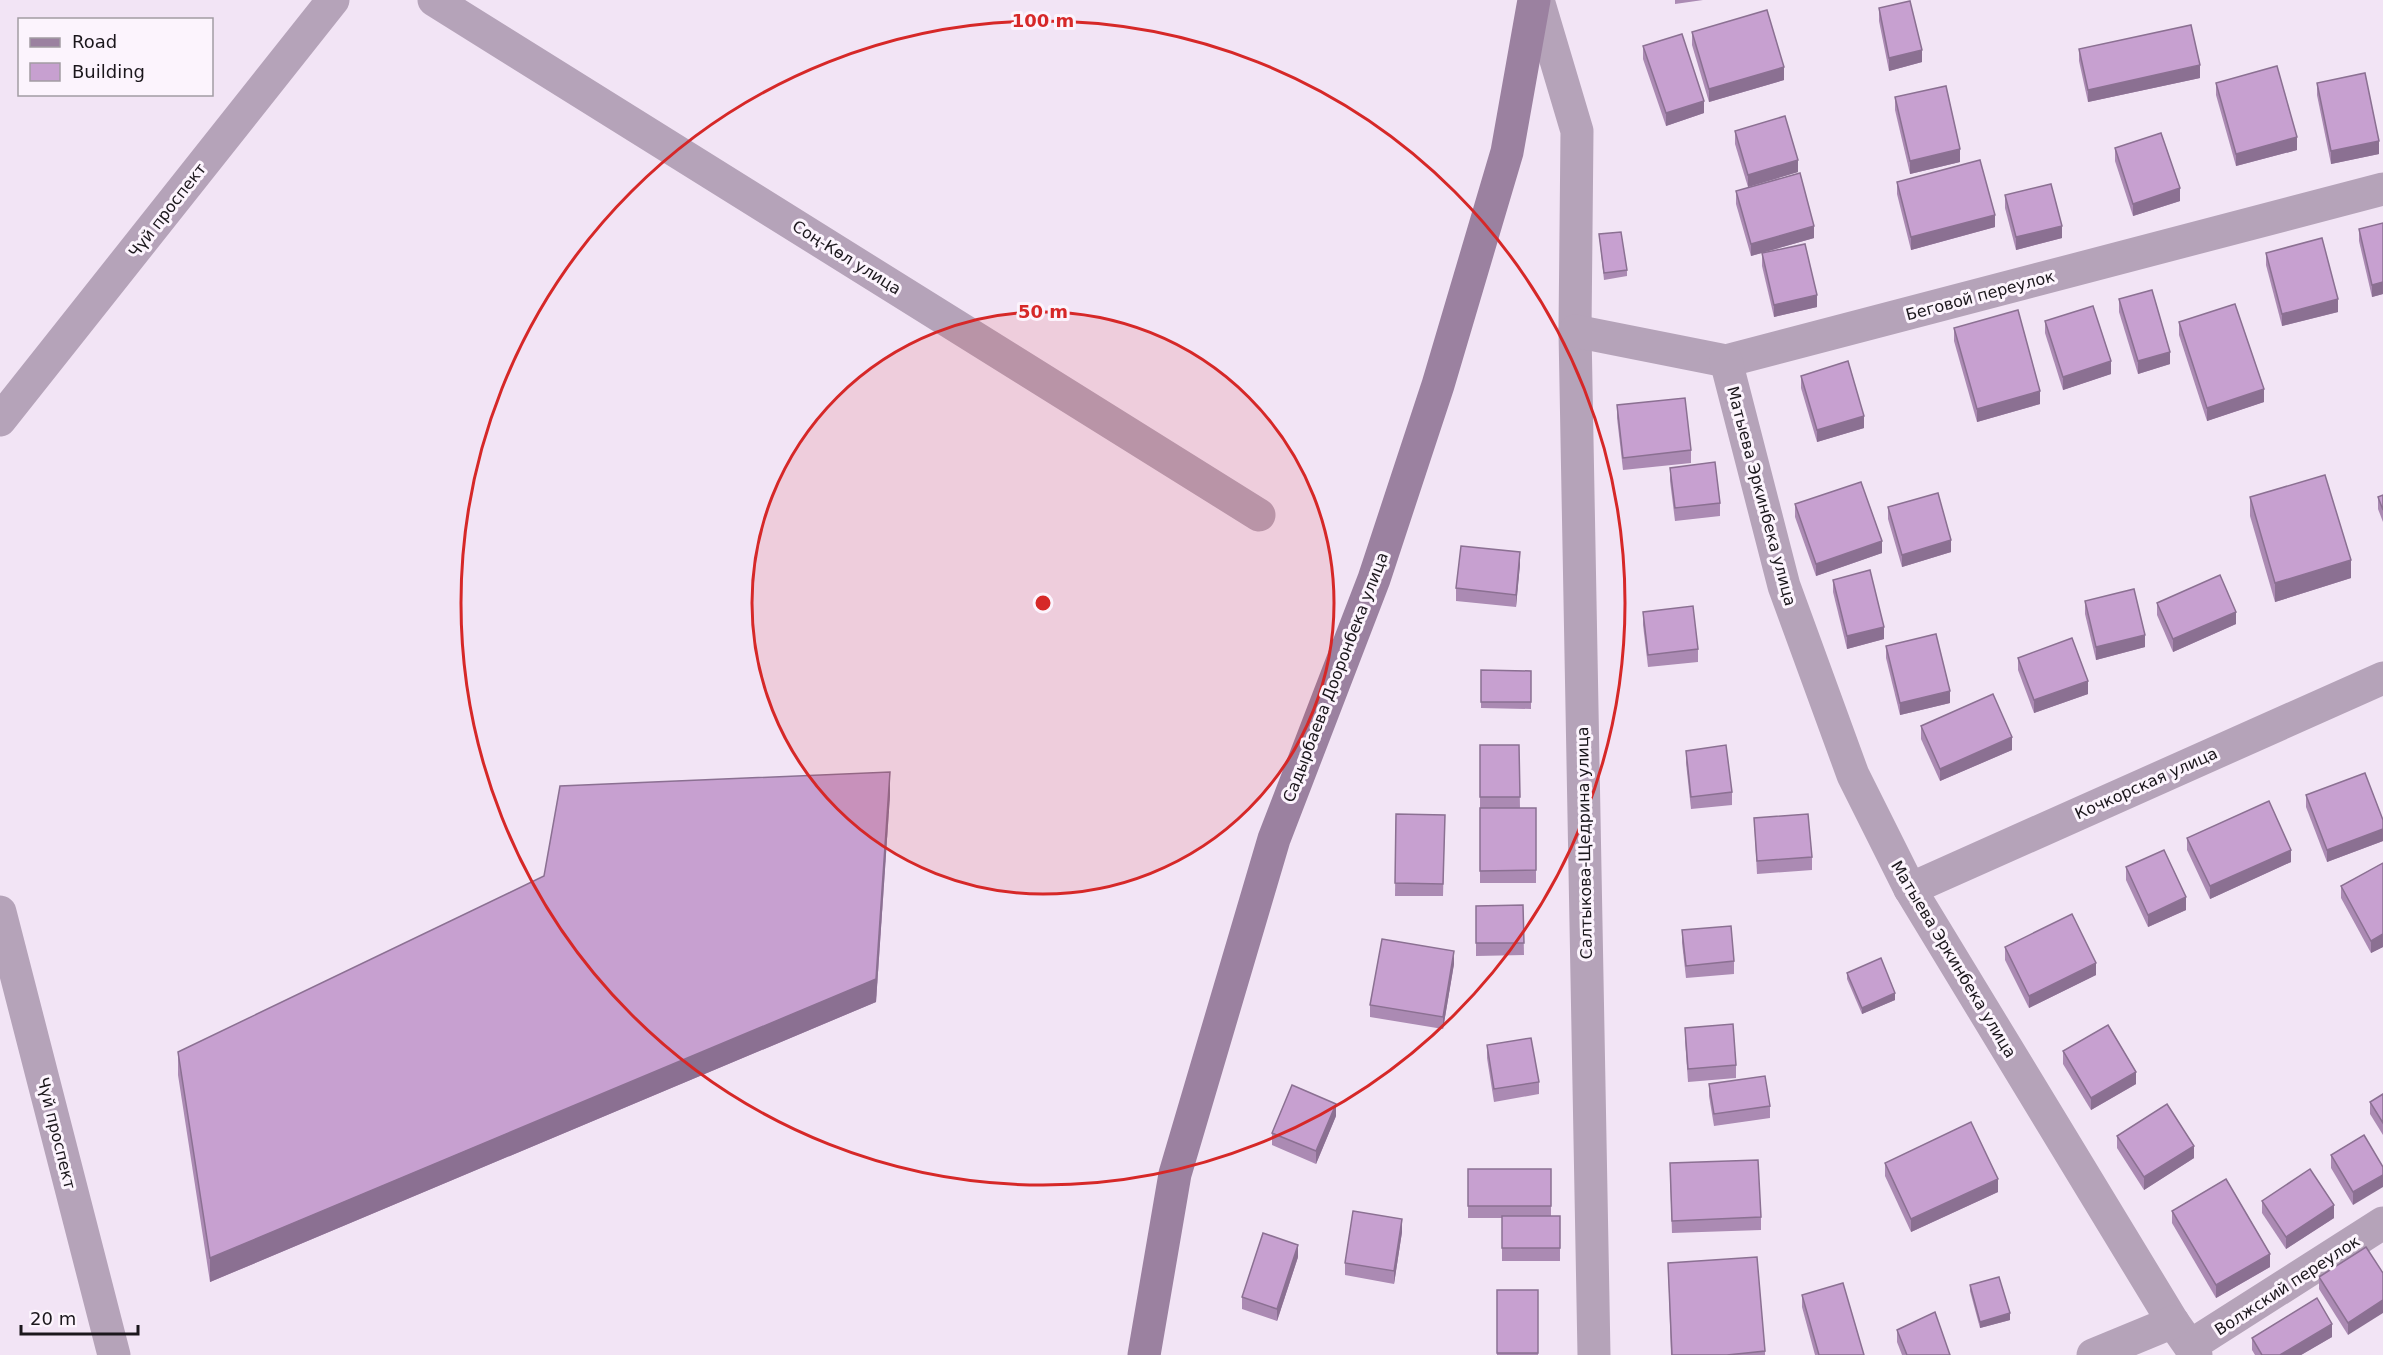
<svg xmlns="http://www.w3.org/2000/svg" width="2383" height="1355" font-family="'DejaVu Sans',sans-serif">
<rect width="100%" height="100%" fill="#f2e4f5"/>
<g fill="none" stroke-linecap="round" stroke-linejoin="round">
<g stroke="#b5a3b9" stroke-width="33">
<polyline points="434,0 1259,515"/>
<polyline points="1538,0 1577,131 1575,331 1594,1355"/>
<polyline points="1575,331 1726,361 2383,189"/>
<polyline points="1726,361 1784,586 1853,775 1910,889 2173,1322 2196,1355"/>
<polyline points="0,420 333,0"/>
<polyline points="1910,889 2383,678"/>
<polyline points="0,912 114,1355"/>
<polyline points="2190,1346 2383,1223"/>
<polyline points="2093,1355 2173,1322"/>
</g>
<polyline stroke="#9b81a0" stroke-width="33" points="1144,1355 1175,1174 1274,839 1374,579 1438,385 1507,152 1534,0"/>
</g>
<g fill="#ab8ab3">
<polygon points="1675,0 1703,0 1675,4"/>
<polygon points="1879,8 1922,62 1889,71 1879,21"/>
<polygon points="1692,32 1784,80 1709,102 1692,45"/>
<polygon points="1643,46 1704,113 1666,126 1643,59"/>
<polygon points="2079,49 2200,78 2088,102 2079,61"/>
<polygon points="2216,83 2297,150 2236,166 2216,95"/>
<polygon points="2317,83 2379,154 2331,164 2317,95"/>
<polygon points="1895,97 1960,162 1910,174 1895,110"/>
<polygon points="1735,131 1798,172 1748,187 1735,144"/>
<polygon points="2115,148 2180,201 2133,216 2115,161"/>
<polygon points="1897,182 1995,227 1911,250 1897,194"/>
<polygon points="1736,191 1814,238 1751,256 1736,204"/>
<polygon points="2005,195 2062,238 2016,250 2005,208"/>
<polygon points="2383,223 2383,294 2372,297 2359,241 2359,229"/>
<polygon points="1599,234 1627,270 1627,276 1604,280"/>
<polygon points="1762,253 1817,307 1774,317 1762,266"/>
<polygon points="2266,253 2338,312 2282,326 2266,265"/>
<polygon points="2119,299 2170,364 2138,374 2119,312"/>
<polygon points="2045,321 2111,374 2063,390 2045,333"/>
<polygon points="2179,322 2264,402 2207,421 2179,335"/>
<polygon points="1954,328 2040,404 1977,422 1954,341"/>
<polygon points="1801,376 1864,428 1817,442 1801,388"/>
<polygon points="1617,405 1691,450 1691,463 1623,470 1617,418"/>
<polygon points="1670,468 1720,503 1720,516 1675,521 1670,481"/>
<polygon points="2383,495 2383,522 2378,509 2378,497"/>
<polygon points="2250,497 2351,578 2275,602 2250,516"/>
<polygon points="1795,504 1882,553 1816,576 1795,517"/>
<polygon points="1888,507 1951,552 1902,567 1888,519"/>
<polygon points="1520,564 1516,607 1456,601 1456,588"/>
<polygon points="1833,580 1884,639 1847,649 1833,592"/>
<polygon points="2085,601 2145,647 2096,660 2085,614"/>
<polygon points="2157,603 2236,624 2173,652 2157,615"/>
<polygon points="1643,612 1698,649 1698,662 1648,667 1643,625"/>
<polygon points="1886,646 1950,703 1900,715 1886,658"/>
<polygon points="2018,658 2088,694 2034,713 2018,670"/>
<polygon points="1481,670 1531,671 1531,709 1481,708"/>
<polygon points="1921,726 2012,750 1940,781 1921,739"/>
<polygon points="1480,745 1519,745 1520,808 1536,808 1536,883 1480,883"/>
<polygon points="1686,751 1732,792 1732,805 1691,809 1686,763"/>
<polygon points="890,795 876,1002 210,1282 178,1075 178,1052"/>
<polygon points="2306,795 2383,820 2383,841 2327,862 2306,807"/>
<polygon points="1396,814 1445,815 1443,896 1395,896"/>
<polygon points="1754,818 1812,857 1812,870 1757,874"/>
<polygon points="2187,838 2291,862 2210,899 2187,850"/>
<polygon points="2383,863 2383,947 2371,953 2341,898 2341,886"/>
<polygon points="2126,867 2186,910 2148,927 2126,880"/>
<polygon points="1523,905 1524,955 1476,956 1476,906"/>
<polygon points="1682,930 1734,961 1734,974 1686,978 1682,943"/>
<polygon points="2005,947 2096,975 2029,1008 2005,960"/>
<polygon points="1454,964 1443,1029 1370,1017 1370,1005"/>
<polygon points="1847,973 1895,1000 1862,1014 1847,979"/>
<polygon points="1685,1028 1736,1065 1736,1078 1688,1082 1685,1040"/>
<polygon points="1487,1045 1539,1082 1539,1094 1494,1102 1487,1058"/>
<polygon points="2063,1051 2136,1084 2091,1110 2063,1064"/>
<polygon points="1709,1084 1770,1106 1770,1118 1714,1126 1709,1096"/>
<polygon points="2383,1094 2383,1135 2370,1114 2370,1102"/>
<polygon points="1336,1116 1316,1164 1272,1145 1272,1133"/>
<polygon points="2364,1135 2353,1205 2331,1168 2331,1155"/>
<polygon points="2117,1136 2194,1158 2144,1190 2117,1148"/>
<polygon points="1885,1163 1998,1192 1911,1232 1885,1176"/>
<polygon points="1468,1169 1551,1169 1551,1216 1560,1216 1560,1261 1502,1261 1502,1218 1468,1218"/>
<polygon points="1670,1176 1761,1217 1761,1230 1672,1233"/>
<polygon points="2262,1201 2334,1218 2286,1249 2262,1213"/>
<polygon points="2172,1211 2270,1267 2216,1298 2172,1223"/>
<polygon points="1402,1232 1394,1284 1345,1275 1345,1263"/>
<polygon points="2366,1247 2348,1335 2319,1289 2319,1277"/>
<polygon points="1298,1257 1277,1321 1242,1309 1242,1297"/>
<polygon points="1668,1263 1765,1351 1765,1355 1671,1355"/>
<polygon points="1970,1285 2010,1320 1980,1328 1970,1291"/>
<rect x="1497" y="1290" width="41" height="65"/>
<polygon points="1802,1295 1864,1355 1815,1355 1802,1307"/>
<polygon points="1897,1330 1950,1355 1902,1355 1897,1342"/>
<polygon points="2332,1337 2301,1355 2255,1355 2252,1350 2252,1338"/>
</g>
<g fill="#8b7092">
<polygon points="1922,50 1922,62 1889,71 1889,58"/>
<polygon points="2200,65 2200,78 2088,102 2088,90"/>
<polygon points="1784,67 1784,80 1709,102 1709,89"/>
<polygon points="1704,101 1704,113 1666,126 1666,113"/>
<polygon points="2297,137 2297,150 2236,166 2236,154"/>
<polygon points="2379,141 2379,154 2331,164 2331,151"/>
<polygon points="1960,149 1960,162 1910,174 1910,161"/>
<polygon points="1798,160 1798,172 1748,187 1748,175"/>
<polygon points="2180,188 2180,201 2133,216 2133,204"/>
<polygon points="1995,215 1995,227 1911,250 1911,237"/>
<polygon points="1814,226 1814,238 1751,256 1751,244"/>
<polygon points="2062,226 2062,238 2016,250 2016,237"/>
<polygon points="2383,282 2383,294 2372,297 2372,285"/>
<polygon points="1817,295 1817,307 1774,317 1774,305"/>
<polygon points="2338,299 2338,312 2282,326 2282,314"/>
<polygon points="2170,352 2170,364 2138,374 2138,361"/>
<polygon points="2111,361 2111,374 2063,390 2063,377"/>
<polygon points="2264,389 2264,402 2207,421 2207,408"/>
<polygon points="2040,391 2040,404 1977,422 1977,409"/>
<polygon points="1864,416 1864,428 1817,442 1817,430"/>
<polygon points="1951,540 1951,552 1902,567 1902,555"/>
<polygon points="1882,541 1882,553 1816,576 1816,564"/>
<polygon points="1520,552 1520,564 1516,607 1516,595"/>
<polygon points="2351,560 2351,578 2275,602 2275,583"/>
<polygon points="2236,612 2236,624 2173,652 2173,639"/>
<polygon points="1884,627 1884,639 1847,649 1847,636"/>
<polygon points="2145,635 2145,647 2096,660 2096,647"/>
<polygon points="2088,681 2088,694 2034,713 2034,700"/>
<polygon points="1950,691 1950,703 1900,715 1900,703"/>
<polygon points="2012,737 2012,750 1940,781 1940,769"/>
<polygon points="890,772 890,795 876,1002 210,1282 210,1258"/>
<polygon points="2383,829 2383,841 2327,862 2327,850"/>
<polygon points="2291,850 2291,862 2210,899 2210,886"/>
<polygon points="2186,897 2186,910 2148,927 2148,915"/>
<polygon points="2383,934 2383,947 2371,953 2371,941"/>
<polygon points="1454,951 1454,964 1443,1029 1443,1017"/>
<polygon points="2096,963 2096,975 2029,1008 2029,996"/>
<polygon points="1895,993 1895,1000 1862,1014 1862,1008"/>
<polygon points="2136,1072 2136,1084 2091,1110 2091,1098"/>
<polygon points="1336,1104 1336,1116 1316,1164 1316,1151"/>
<polygon points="2194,1146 2194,1158 2144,1190 2144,1177"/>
<polygon points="2383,1175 2383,1187 2353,1205 2353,1192"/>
<polygon points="1998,1179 1998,1192 1911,1232 1911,1219"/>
<polygon points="2334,1205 2334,1218 2286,1249 2286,1237"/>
<polygon points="1402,1219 1402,1232 1394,1284 1394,1271"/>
<polygon points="1298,1245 1298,1257 1277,1321 1277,1309"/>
<polygon points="2270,1254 2270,1267 2216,1298 2216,1285"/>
<polygon points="2383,1300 2383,1313 2348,1335 2348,1323"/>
<polygon points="2010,1313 2010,1320 1980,1328 1980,1322"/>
<polygon points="2332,1324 2332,1337 2301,1355 2280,1355"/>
</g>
<g fill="#c7a0d0" stroke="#8b7092" stroke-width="1.5">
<polygon points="1910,1 1922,50 1889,58 1879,8"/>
<polygon points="1767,10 1784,67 1709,89 1692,32"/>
<polygon points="2191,25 2200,65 2088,90 2079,49"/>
<polygon points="1682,34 1704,101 1666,113 1643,46"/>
<polygon points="2277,66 2297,137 2236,154 2216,83"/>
<polygon points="2365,73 2379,141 2331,151 2317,83"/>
<polygon points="1946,86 1960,149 1910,161 1895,97"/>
<polygon points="1785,116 1798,160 1748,175 1735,131"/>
<polygon points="2161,133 2180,188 2133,204 2115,148"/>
<polygon points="1980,160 1995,215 1911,237 1897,182"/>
<polygon points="1800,173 1814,226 1751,244 1736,191"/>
<polygon points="2051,184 2062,226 2016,237 2005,195"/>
<polygon points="2383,223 2383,282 2372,285 2359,229"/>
<polygon points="1621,232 1627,270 1604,273 1599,234"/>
<polygon points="2322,238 2338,299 2282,314 2266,253"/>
<polygon points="1805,244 1817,295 1774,305 1762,253"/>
<polygon points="2152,290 2170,352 2138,361 2119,299"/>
<polygon points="2235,304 2264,389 2207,408 2179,322"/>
<polygon points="2093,306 2111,361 2063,377 2045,321"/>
<polygon points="2018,310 2040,391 1977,409 1954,328"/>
<polygon points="1848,361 1864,416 1817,430 1801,376"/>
<polygon points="1685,398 1691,450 1623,458 1617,405"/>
<polygon points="1715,462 1720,503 1675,508 1670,468"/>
<polygon points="2325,475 2351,560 2275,583 2250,497"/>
<polygon points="1861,482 1882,541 1816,564 1795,504"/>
<polygon points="1938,493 1951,540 1902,555 1888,507"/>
<polygon points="2383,495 2383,510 2378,497"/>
<polygon points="1461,546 1520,552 1516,595 1456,588"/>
<polygon points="1870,570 1884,627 1847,636 1833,580"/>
<polygon points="2220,575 2236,612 2173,639 2157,603"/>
<polygon points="2134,589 2145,635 2096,647 2085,601"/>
<polygon points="1693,606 1698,649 1648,655 1643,612"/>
<polygon points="1936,634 1950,691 1900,703 1886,646"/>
<polygon points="2072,638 2088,681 2034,700 2018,658"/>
<polygon points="1481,670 1531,671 1531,702 1481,702"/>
<polygon points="1993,694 2012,737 1940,769 1921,726"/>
<polygon points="1480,745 1519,745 1520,797 1480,797"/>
<polygon points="1726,745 1732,792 1691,797 1686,751"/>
<polygon points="890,772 876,979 210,1258 178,1052 544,876 560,786"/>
<polygon points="2365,773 2383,820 2383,829 2327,850 2306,795"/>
<polygon points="2269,801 2291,850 2210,886 2187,838"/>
<polygon points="1480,808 1536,808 1536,870 1480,871"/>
<polygon points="1396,814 1445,815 1443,884 1395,883"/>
<polygon points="1808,814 1812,857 1757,861 1754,818"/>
<polygon points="2164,850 2186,897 2148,915 2126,867"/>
<polygon points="2383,863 2383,934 2371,941 2341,886"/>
<polygon points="1523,905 1524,943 1476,943 1476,906"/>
<polygon points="2072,914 2096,963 2029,996 2005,947"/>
<polygon points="1731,926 1734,961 1686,966 1682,930"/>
<polygon points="1382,939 1454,951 1443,1017 1370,1005"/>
<polygon points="1881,958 1895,993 1862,1008 1847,973"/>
<polygon points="1733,1024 1736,1065 1688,1069 1685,1028"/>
<polygon points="2108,1025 2136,1072 2091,1098 2063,1051"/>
<polygon points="1531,1038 1539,1082 1494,1089 1487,1045"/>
<polygon points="1765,1076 1770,1106 1714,1114 1709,1084"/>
<polygon points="1292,1085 1336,1104 1316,1151 1272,1133"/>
<polygon points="2383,1094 2383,1123 2370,1102"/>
<polygon points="2167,1104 2194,1146 2144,1177 2117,1136"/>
<polygon points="1971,1122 1998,1179 1911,1219 1885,1163"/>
<polygon points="2364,1135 2383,1167 2383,1175 2353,1192 2331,1155"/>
<polygon points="1758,1160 1761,1217 1672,1221 1670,1163"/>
<rect x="1468" y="1169" width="83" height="37"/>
<polygon points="2310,1169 2334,1205 2286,1237 2262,1201"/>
<polygon points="2226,1179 2270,1254 2216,1285 2172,1211"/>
<polygon points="1353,1211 1402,1219 1394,1271 1345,1263"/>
<rect x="1502" y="1216" width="58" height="32"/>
<polygon points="1263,1233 1298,1245 1277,1309 1242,1297"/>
<polygon points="2366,1247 2383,1273 2383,1300 2348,1323 2319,1277"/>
<polygon points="1757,1257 1765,1351 1727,1355 1672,1355 1668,1263"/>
<polygon points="1999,1277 2010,1313 1980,1322 1970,1285"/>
<polygon points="1843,1283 1864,1355 1819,1355 1802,1295"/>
<rect x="1497" y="1290" width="41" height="63"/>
<polygon points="2317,1298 2332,1324 2280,1355 2262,1355 2252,1338"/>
<polygon points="1935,1312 1950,1355 1907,1355 1897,1330"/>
</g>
<circle cx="1043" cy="603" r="291" fill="#d62828" fill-opacity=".12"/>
<g fill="none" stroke="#d62828" stroke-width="3">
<circle cx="1043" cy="603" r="291"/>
<circle cx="1043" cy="603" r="582"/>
</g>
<g text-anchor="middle" stroke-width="6" stroke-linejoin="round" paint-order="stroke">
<g font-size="16" fill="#1b171c" stroke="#fcf4fd">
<text transform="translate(167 210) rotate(-52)" y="6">Чүй проспект</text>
<text transform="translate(847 257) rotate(32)" y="6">Соң-Көл улица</text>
<text transform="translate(1980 295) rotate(-15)" y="6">Беговой переулок</text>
<text transform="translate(1762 496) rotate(75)" y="6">Матыева Эркинбека улица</text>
<text transform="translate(1335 677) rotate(-69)" y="6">Садырбаева Дооронбека улица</text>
<text transform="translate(2146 783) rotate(-24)" y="6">Кочкорская улица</text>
<text transform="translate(1584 843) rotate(-91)" y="6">Салтыкова-Щедрина улица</text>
<text transform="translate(1954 959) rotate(59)" y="6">Матыева Эркинбека улица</text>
<text transform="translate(57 1133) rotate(76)" y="6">Чүй проспект</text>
<text transform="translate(2287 1285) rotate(-33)" y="6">Волжский переулок</text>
</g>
</g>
<circle cx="1043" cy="603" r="9" fill="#d62828" stroke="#fcf4fd" stroke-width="3"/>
<g font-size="18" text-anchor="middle" font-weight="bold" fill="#d62828" stroke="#fcf4fd" stroke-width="6" stroke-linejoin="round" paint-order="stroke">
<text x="1043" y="27">100 m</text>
<text x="1043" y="318">50 m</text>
</g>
<rect x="18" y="18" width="195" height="78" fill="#fcf4fd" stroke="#a29ca3" stroke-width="1.5"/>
<rect x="30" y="38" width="30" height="9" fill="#9b81a0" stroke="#a29ca3" stroke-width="1.5"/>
<text x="72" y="48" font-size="18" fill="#1b171c">Road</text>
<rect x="30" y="63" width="30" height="18" fill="#c7a0d0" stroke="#a29ca3" stroke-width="1.5"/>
<text x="72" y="78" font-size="18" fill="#1b171c">Building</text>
<path d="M21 1325v9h117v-9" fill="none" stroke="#1b171c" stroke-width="3"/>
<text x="30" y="1325" font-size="18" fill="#1b171c" stroke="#fcf4fd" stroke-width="4.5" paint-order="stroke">20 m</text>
</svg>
